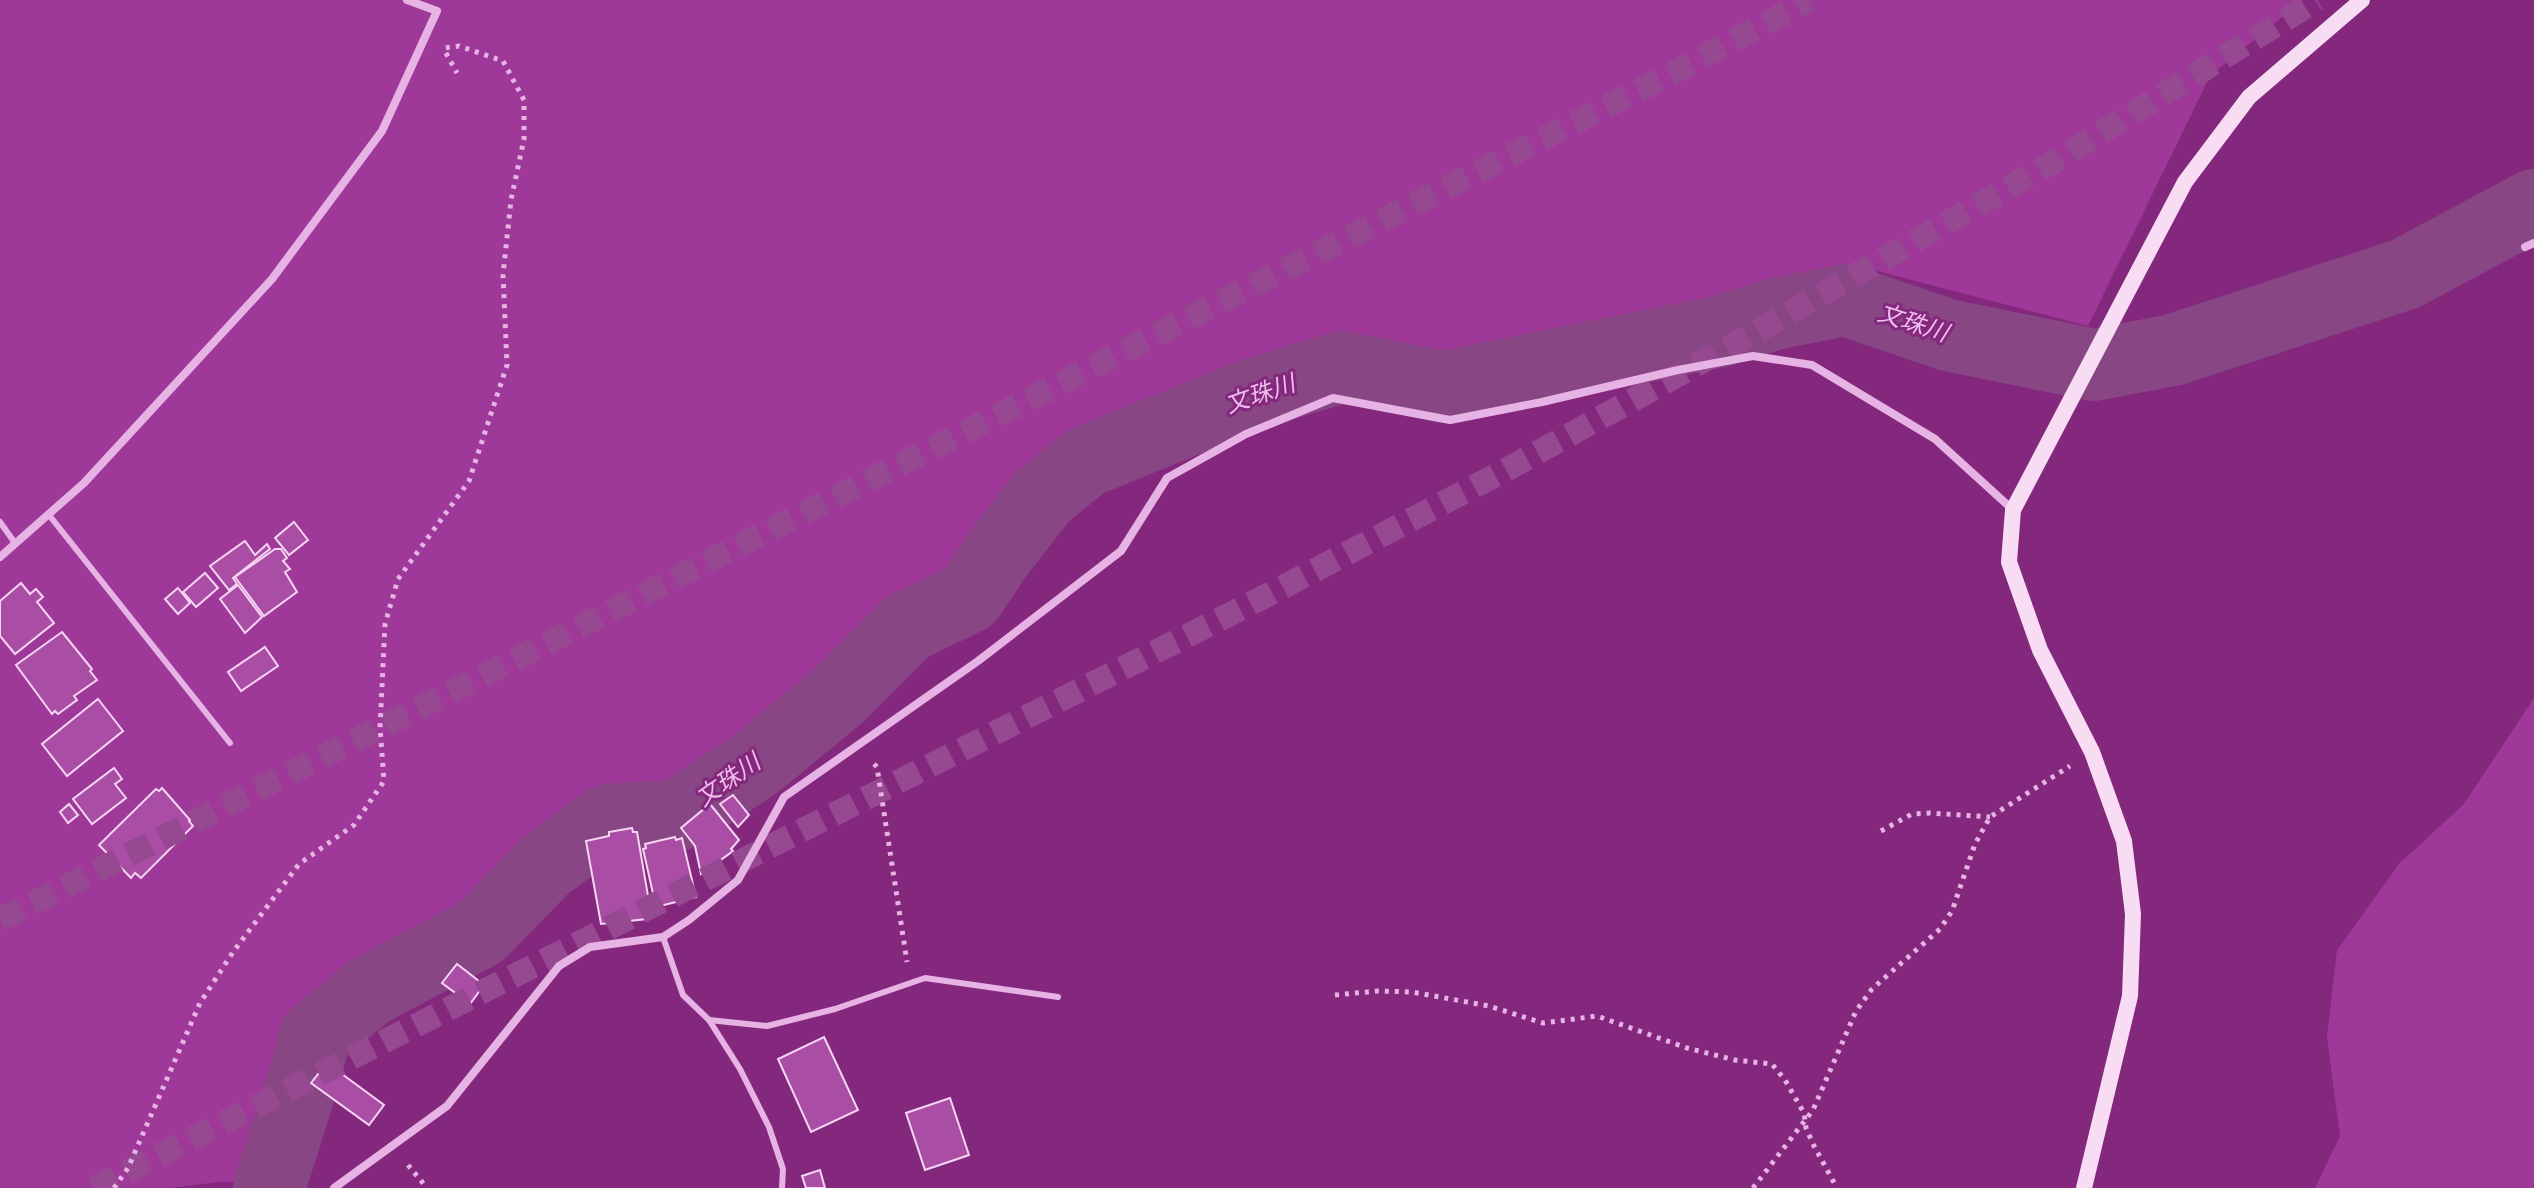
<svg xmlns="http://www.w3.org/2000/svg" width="2534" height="1188" font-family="'IBM Plex Sans','Noto Sans JP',sans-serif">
<rect width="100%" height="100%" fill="#84287d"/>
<g fill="#9f3999">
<polygon points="0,0 2303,0 2210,76 2088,326 1870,269 1599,336 1440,364 1336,350 1177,415 1082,446 1029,487 964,590 905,611 784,731 727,775 672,805 622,808 596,823 469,929 362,990 310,1033 264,1182 219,1182 169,1188 0,1188"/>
<polygon points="2534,698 2534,1188 2315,1188 2340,1136 2327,1037 2337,950 2399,864 2464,804"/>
</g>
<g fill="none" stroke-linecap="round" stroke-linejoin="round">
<polyline stroke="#894684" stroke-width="72" points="269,1188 306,1071 314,1037 369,991 481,932 546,865 608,820 678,815 757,763 837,697 907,627 969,597 997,555 1043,496 1085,462 1252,394 1342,367 1444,387 1721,331 1774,314 1845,300 1948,335 2094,365 2173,350 2405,274 2534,205"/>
</g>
<g fill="#aa4da4" stroke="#f6d5f4" stroke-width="2">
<polygon points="294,522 308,540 289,555 275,538"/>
<polygon points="245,541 255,555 267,544 270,549 233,578 237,584 229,590 210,566"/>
<polygon points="275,549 281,549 287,558 283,561 290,569 285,572 297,592 264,616 235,577"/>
<polygon points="205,573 218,588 196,607 183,592"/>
<polygon points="21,583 30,594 36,589 43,597 37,602 54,623 15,654 0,636 0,601"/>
<polygon points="238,585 262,617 245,633 220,599"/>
<polygon points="178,588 190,603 178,614 165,599"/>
<polygon points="62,632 92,669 90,671 97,680 74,696 77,700 58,714 55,711 52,714 16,665"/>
<polygon points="265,647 278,666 241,691 228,672"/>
<polygon points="98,699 123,731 67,776 42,744"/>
<polygon points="114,768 122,779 115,784 126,798 92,824 73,799"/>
<polygon points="162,788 190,820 189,821 193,826 141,878 135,873 131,878 99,845 156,789 159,791"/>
<polygon points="733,795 749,815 738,827 720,804"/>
<polygon points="69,804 78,815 68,823 60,812"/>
<polygon points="710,804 739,840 731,849 733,851 701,874 695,846 681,828"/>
<polygon points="632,828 633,832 637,832 651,913 647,914 647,919 601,924 586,841 609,836 609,832"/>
<polygon points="675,837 676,840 682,838 696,897 656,907 643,849 646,848 645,844"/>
<polygon points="457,964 484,985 470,1004 442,983"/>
<polygon points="824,1037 858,1110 811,1132 778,1059"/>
<polygon points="327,1063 384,1105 369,1125 311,1083"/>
<polygon points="950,1098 969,1155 925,1170 906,1113"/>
<polygon points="820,1170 825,1188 806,1188 802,1176"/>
</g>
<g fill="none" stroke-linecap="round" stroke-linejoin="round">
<g stroke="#964890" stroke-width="24" stroke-dasharray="24 12" stroke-linecap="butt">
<polyline points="0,920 1671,74 1809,0"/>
<polyline points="94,1188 1260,599 1504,471 1754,333 2053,162 2317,0"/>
</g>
<g stroke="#e7b2e4" stroke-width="5" stroke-dasharray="4 6" stroke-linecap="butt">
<polyline points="446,53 457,73"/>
<polyline points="874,764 877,767 907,962"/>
<polyline points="1881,831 1912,814 1930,813 1990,817"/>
<polyline points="1335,995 1377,991 1412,992 1489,1006 1543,1023 1597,1016 1687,1048 1735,1060 1772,1064 1785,1080 1804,1113 1806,1128 1814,1146 1837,1188"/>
<polyline points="408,1165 427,1188"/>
<polyline points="114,1188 128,1168 200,1003 233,952 299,864 354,825 384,781 380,728 385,624 398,579 469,481 507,365 503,275 511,200 524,139 524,100 503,61 459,46 444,48"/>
<polyline points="1753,1188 1813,1110 1856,1011 1872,989 1940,929 1952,911 1975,844 1990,817 2070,766"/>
</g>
<g stroke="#e7b2e4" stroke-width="6">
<polyline points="49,515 230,743"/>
<polyline points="0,522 15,543"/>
<polyline points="663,937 683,995 709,1020 767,1026 835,1009 925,978 1058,997"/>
<polyline points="709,1020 740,1069 769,1127 783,1169 782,1188"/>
</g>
<g stroke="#e7b2e4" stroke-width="8">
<polyline points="2525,247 2534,243"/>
<polyline points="0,557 84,483 272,279 382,131 437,11 407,0"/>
<polyline points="334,1188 447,1106 559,966 590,947 663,937 689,920 738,880 784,797 978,661 1121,551 1167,478 1246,434 1333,398 1450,420 1542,402 1678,370 1753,356 1812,365 1935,439 2012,509"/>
</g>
<polyline stroke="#f7dcf4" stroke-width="16" points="2084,1188 2130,996 2133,914 2124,841 2092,752 2040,650 2009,562 2013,510 2185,182 2249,97 2362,0"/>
</g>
<g text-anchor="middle" stroke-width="6" stroke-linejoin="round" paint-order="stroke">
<g font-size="24" font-style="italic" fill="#efbeec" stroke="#84287d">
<text transform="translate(1913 323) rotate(18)" y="8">文珠川</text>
<text transform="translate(1260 394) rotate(-19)" y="8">文珠川</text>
<text transform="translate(728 780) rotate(-35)" y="8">文珠川</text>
</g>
</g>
</svg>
